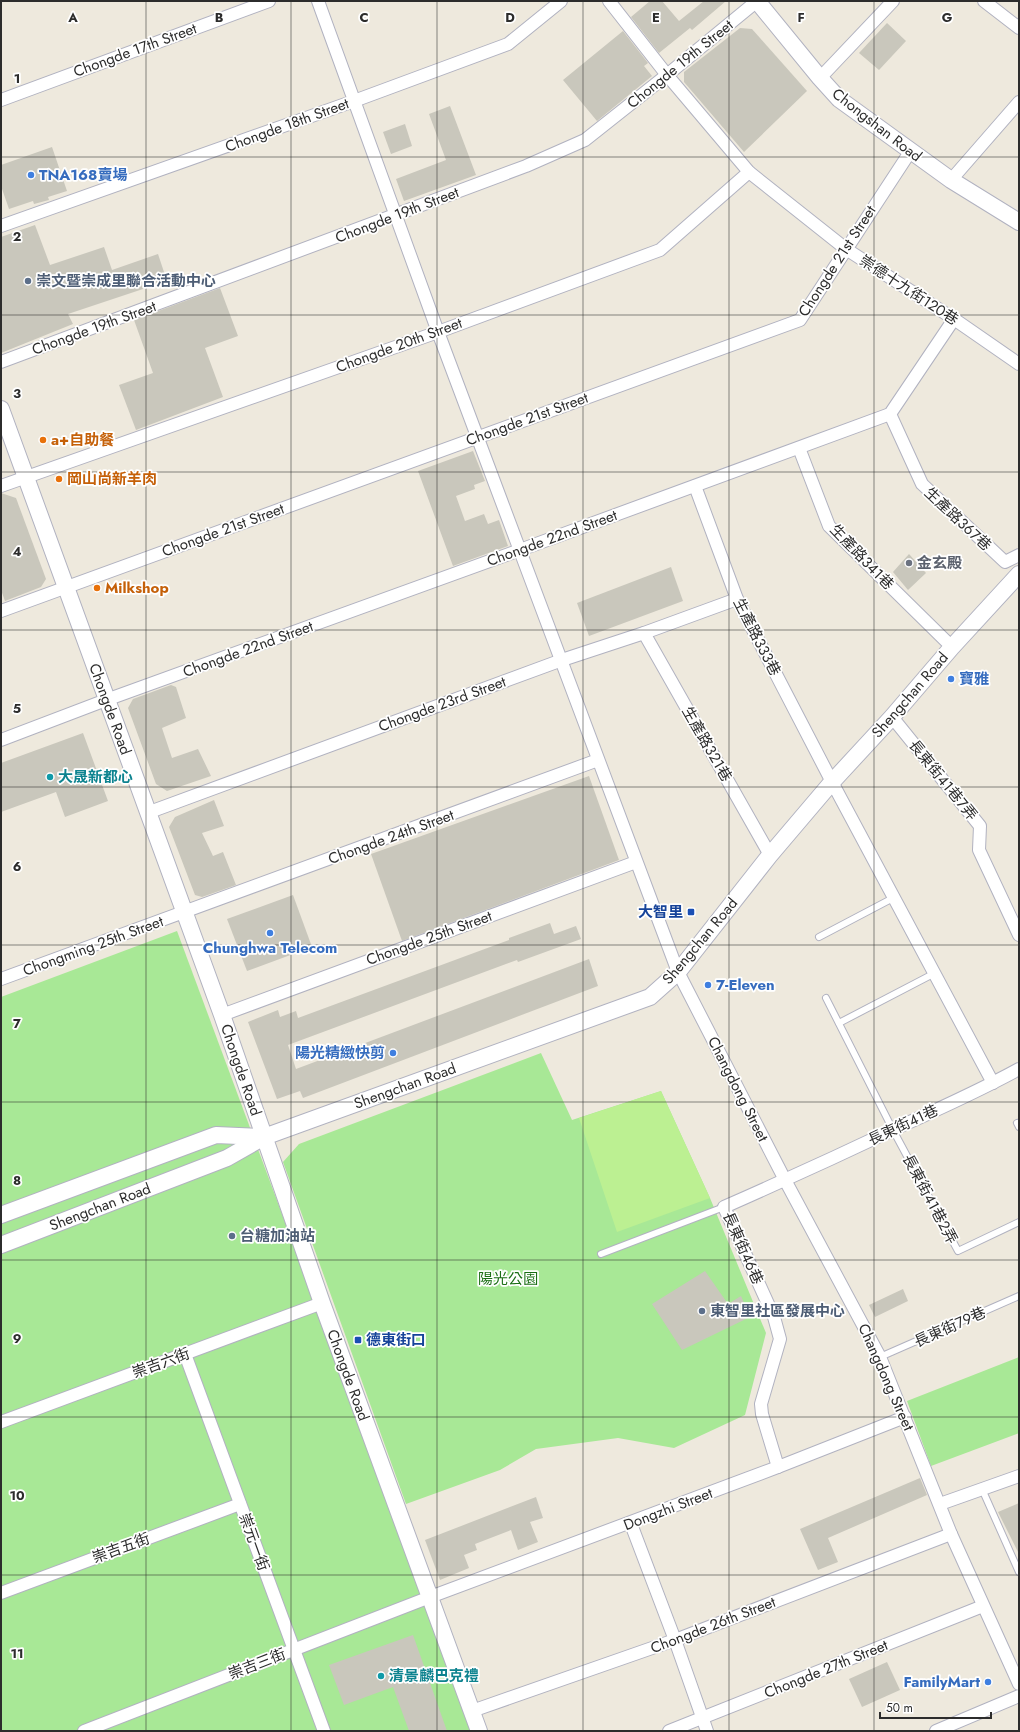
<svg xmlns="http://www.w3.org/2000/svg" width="1020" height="1732" font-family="Jost,'Noto Sans TC',sans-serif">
<rect width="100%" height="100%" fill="#eee9dd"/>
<g fill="#a8e896">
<polygon points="177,931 474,1731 1,1731 1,997"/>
<polygon points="541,1053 572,1120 661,1091 710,1198 766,1333 745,1415 674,1448 618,1438 536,1449 500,1470 406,1504 283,1162 299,1144"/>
<polygon points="1019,1357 1019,1433 931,1466 907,1401"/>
</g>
<polygon fill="#bcf092" points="661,1091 710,1198 617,1232 579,1118"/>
<g fill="#c9c7bc">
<polygon points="650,1 662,1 679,21 704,1 726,1 692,30 690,28 659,53 631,17"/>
<polygon points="887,23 906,41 879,70 859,53"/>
<polygon points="740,28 752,29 807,91 744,152 684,82 684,72"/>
<polygon points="623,31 648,63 644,66 652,76 597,121 563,80"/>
<polygon points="450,106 476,175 404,201 396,179 446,160 429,114"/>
<polygon points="405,124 412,146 391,154 383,132"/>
<polygon points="52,147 67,191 48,197 49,200 34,204 33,201 9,209 1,186 1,165"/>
<polygon points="35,225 50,265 104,247 112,270 158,254 167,281 68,314 73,324 1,353 1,237"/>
<polygon points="220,288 238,336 205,348 223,397 136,430 119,385 153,373 134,320"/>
<polygon points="473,451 485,481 474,485 475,489 456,496 465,521 484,514 488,524 499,520 508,546 453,566 418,471"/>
<polygon points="1,493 16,498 46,579 41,587 5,601 1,590"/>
<polygon points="909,554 926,573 908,590 893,572"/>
<polygon points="671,567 683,601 589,636 577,603"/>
<polygon points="171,685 176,687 186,718 162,728 172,758 198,749 211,776 167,791 156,784 128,708 133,699"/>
<polygon points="83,733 108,801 65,817 56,792 1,812 1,763"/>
<polygon points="589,776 619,860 402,941 371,854"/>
<polygon points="214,800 224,826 202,833 213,856 223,852 236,885 202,897 195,895 169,827 175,817"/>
<polygon points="293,895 312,947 247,971 227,919"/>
<polygon points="550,923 554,934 576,926 581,939 518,962 517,960 288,1045 296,1069 589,959 598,986 303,1098 300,1091 277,1099 248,1022 278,1010 280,1017 296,1011 298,1018 509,940 509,938"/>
<polygon points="705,1271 728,1304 741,1296 750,1317 682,1350 652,1304"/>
<polygon points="903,1289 908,1301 875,1317 869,1305"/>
<polygon points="920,1478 927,1495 828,1538 838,1562 818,1570 800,1529"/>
<polygon points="536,1497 543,1518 530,1522 538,1542 518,1550 511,1530 475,1544 477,1550 464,1555 469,1568 440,1580 425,1540"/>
<polygon points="1019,1503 1019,1554 998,1512"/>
<polygon points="413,1635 447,1731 409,1731 393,1687 344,1705 329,1665"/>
<polygon points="887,1662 900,1690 862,1707 849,1679"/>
</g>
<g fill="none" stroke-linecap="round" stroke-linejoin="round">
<g stroke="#b1b2c0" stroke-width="8">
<g id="lane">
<polyline points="819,937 895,897"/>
<polyline points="826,998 893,1130 958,1251 1019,1222"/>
<polyline points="839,1023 935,973"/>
<polyline points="1017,1123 1019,1127"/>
<polyline points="601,1254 724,1207"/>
<polyline points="880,1357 1019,1296"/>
<polyline points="982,1489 1019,1572"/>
</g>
</g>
<g stroke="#b1b2c0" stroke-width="14">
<g id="street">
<polyline points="318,1 438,332 678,972 785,1180 880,1357 951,1534 1019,1684"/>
<polyline points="609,1 667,75 749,172 846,249 954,319 1019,364"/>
<polyline points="984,1 1019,28"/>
<polyline points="820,78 893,1"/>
<polyline points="1,100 269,1"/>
<polyline points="951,180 1019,102"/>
<polyline points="1,226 354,101 508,44 561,1"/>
<polyline points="1,362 526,166 585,140 667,75 757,1"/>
<polyline points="890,414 922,484 1005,562 1019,555"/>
<polyline points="799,448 829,526 952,647"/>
<polyline points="1,486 438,332 660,250 749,172"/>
<polyline points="695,486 737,599 832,782 993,1083"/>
<polyline points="1,611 800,320 910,152"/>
<polyline points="644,633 770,855"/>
<polyline points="892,717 980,826 979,850 1019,935"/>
<polyline points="1,740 106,700 520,550 890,414 954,319"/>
<polyline points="147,813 562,660 644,633 737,599"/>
<polyline points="1,979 598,760"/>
<polyline points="222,1015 636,862"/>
<polyline points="185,1354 324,1731"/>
<polyline points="1,1422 322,1303"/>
<path d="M778,1467L762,1414L761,1404L780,1339L774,1317L724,1207C783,1181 842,1154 901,1126C941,1108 981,1090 1019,1069"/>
<polyline points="940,1504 1019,1476"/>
<polyline points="631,1524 675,1640 707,1731"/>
<polyline points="1,1593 240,1504"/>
<polyline points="472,1711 675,1640 951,1534"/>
<polyline points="84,1731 430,1597 778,1467 905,1417"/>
<polyline points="669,1731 983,1606"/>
<polyline points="936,1731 1019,1696"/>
</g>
</g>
<g stroke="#b1b2c0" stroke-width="18">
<g id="secondary">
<polyline points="757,1 820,78 839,99 951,180 1019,222"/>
<polyline points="1,409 222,1015 322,1303 479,1731"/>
<polyline points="1,1215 216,1135 264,1137"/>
<polyline points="1,1245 227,1158 264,1137 650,997 678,972 770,855 832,782 892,717 952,647 1019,574"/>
</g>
</g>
<use href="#lane" stroke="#fff" stroke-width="6"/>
<use href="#street" stroke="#fff" stroke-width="12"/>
<use href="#secondary" stroke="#fff" stroke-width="16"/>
</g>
<path fill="none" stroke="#2c2c2c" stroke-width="1" stroke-opacity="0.55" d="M146,1V1731M291,1V1731M437,1V1731M583,1V1731M729,1V1731M874,1V1731M1,157H1019M1,315H1019M1,472H1019M1,630H1019M1,787H1019M1,945H1019M1,1102H1019M1,1260H1019M1,1417H1019M1,1575H1019"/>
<g fill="#3f7fe0" stroke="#fff" stroke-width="1.5">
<circle cx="31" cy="175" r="4"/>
<circle cx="951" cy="679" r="4"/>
<circle cx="270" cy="933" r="4"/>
<circle cx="708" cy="985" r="4"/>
<circle cx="393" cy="1053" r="4"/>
<circle cx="988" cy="1682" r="4"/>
</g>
<g fill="#5c6f8a" stroke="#fff" stroke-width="1.5">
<circle cx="28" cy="281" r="4"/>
<circle cx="232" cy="1236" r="4"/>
<circle cx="702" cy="1311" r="4"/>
</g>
<g fill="#e8710a" stroke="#fff" stroke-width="1.5">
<circle cx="43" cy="440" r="4"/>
<circle cx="59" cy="479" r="4"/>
<circle cx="97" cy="588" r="4"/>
</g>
<circle fill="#6b7280" stroke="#fff" stroke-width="1.5" cx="909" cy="563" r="4"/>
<g fill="#0f9aa8" stroke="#fff" stroke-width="1.5">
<circle cx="50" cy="777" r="4"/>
<circle cx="381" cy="1676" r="4"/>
</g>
<g fill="#1a4fb4" stroke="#fff" stroke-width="1.5">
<rect x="687" y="908" width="8" height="8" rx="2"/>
<rect x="354" y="1336" width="8" height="8" rx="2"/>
</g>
<g text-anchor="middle" stroke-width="3.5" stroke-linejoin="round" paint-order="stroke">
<g font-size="15" fill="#2c2c2c" stroke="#fff">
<text transform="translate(135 50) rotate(-20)" y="5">Chongde 17th Street</text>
<text transform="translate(680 64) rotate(-39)" y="5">Chongde 19th Street</text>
<text transform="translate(287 125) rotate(-20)" y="5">Chongde 18th Street</text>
<text transform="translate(877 125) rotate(38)" y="5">Chongshan Road</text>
<text transform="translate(397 215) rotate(-21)" y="5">Chongde 19th Street</text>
<text transform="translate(837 261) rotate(-57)" y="5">Chongde 21st Street</text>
<text transform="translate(909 290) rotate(33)" y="5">崇德十九街120巷</text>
<text transform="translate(94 328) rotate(-20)" y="5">Chongde 19th Street</text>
<text transform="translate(399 345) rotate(-20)" y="5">Chongde 20th Street</text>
<text transform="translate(527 419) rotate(-20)" y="5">Chongde 21st Street</text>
<text transform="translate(958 519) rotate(43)" y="5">生產路367巷</text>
<text transform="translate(223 530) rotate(-20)" y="5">Chongde 21st Street</text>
<text transform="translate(552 538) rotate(-20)" y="5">Chongde 22nd Street</text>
<text transform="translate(862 557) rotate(46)" y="5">生產路341巷</text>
<text transform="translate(757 637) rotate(63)" y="5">生產路333巷</text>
<text transform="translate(248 649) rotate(-20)" y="5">Chongde 22nd Street</text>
<text transform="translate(910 695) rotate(-49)" y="5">Shengchan Road</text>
<text transform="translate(442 704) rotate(-20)" y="5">Chongde 23rd Street</text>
<text transform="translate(110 709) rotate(70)" y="5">Chongde Road</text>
<text transform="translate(707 744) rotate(60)" y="5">生產路321巷</text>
<text transform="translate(943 780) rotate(51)" y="5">長東街41巷7弄</text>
<text transform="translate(391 837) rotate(-20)" y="5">Chongde 24th Street</text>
<text transform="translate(429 938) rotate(-20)" y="5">Chongde 25th Street</text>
<text transform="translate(700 941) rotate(-50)" y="5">Shengchan Road</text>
<text transform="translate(93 946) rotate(-20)" y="5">Chongming 25th Street</text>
<text transform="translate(241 1070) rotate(71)" y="5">Chongde Road</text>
<text transform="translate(405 1086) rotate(-20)" y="5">Shengchan Road</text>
<text transform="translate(738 1089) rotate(63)" y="5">Changdong Street</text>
<text transform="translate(903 1125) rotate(-25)" y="5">長東街41巷</text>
<text transform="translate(930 1199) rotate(62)" y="5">長東街41巷2弄</text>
<text transform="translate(100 1207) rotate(-21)" y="5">Shengchan Road</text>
<text transform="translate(743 1248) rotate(66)" y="5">長東街46巷</text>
<text transform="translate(950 1327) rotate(-24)" y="5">長東街79巷</text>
<text transform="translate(161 1363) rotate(-20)" y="5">崇吉六街</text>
<text transform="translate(348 1375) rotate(70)" y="5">Chongde Road</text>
<text transform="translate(886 1377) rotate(66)" y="5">Changdong Street</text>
<text transform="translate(668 1509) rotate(-21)" y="5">Dongzhi Street</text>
<text transform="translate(254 1542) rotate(70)" y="5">崇元一街</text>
<text transform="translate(121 1548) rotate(-20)" y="5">崇吉五街</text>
<text transform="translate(713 1625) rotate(-21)" y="5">Chongde 26th Street</text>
<text transform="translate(257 1664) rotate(-21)" y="5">崇吉三街</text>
<text transform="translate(826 1669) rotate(-22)" y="5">Chongde 27th Street</text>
</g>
<g font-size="15" font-weight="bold" fill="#366cbe" stroke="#fff" text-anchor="start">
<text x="39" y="180">TNA168賣場</text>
<text x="959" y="684">寶雅</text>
<text x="270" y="953" text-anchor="middle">Chunghwa Telecom</text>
<text x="716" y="990">7-Eleven</text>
<text x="385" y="1058" text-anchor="end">陽光精緻快剪</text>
<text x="980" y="1687" text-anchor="end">FamilyMart</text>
</g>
<g font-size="15" font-weight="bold" fill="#4e5e75" stroke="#fff" text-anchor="start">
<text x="36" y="286">崇文暨崇成里聯合活動中心</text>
<text x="240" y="1241">台糖加油站</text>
<text x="710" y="1316">東智里社區發展中心</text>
</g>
<g font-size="15" font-weight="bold" fill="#c56008" stroke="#fff" text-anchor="start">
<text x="51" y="445">a+自助餐</text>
<text x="67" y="484">岡山尚新羊肉</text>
<text x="105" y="593">Milkshop</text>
</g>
<g font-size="15" font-weight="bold" fill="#5b616d" stroke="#fff" text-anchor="start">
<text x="917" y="568">金玄殿</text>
</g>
<g font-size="15" font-weight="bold" fill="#0d838f" stroke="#fff" text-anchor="start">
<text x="58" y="782">大晟新都心</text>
<text x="389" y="1681">清景麟巴克禮</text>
</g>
<g font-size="15" font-weight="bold" fill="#164399" stroke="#fff" text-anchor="end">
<text x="683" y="917">大智里</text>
<text x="366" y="1345" text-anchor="start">德東街口</text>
</g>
<g font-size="15" fill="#1c6f16" stroke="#fff">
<text x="508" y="1284">陽光公園</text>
</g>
</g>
<g font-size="13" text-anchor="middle" font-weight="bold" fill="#2c2c2c" stroke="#fff" stroke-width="3.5" stroke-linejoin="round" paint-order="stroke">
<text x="73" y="22">A</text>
<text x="219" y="22">B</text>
<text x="364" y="22">C</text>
<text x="510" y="22">D</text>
<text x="656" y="22">E</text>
<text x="801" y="22">F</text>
<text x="947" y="22">G</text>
<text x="17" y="83">1</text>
<text x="17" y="241">2</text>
<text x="17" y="398">3</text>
<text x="17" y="556">4</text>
<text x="17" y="713">5</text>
<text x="17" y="871">6</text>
<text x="17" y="1028">7</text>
<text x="17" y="1185">8</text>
<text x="17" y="1343">9</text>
<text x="17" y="1500">10</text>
<text x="17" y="1658">11</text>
</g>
<rect width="1020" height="1732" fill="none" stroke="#2c2c2c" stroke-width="4"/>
<path d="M880 1712v6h111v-6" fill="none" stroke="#2c2c2c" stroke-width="2"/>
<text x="886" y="1712" font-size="12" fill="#2c2c2c" stroke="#ffffff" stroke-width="3" paint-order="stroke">50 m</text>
</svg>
